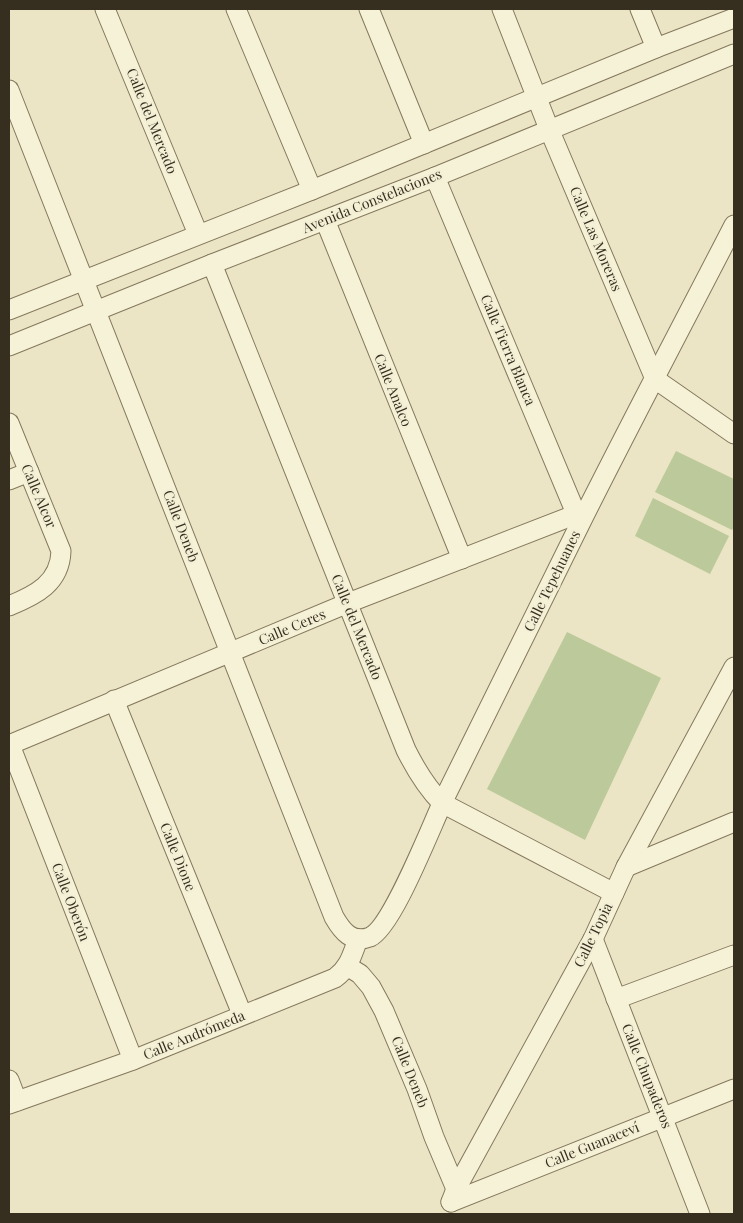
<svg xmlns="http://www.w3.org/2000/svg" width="743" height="1223" font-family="'Playfair Display',serif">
<rect width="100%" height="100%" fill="#ebe5c5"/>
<g fill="#bcc99a">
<polygon points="676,451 734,479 734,527 732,530 655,492"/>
<polygon points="653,498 729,536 710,574 635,536"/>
<polygon points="567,632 661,678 585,840 487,789"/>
</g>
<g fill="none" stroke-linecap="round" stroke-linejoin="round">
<g stroke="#85785d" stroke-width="21">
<g id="minor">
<polyline points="105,9 198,234"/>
<polyline points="236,9 312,190"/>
<polyline points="369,9 424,144"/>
<polyline points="502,9 549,129 655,379 734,434"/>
<polyline points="640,9 656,48"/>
<path d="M9,90L334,917C342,931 352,944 370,937C393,927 433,821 446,795C491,705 535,614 580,524C630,424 683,324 734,225"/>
<polyline points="435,177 580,523"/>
<polyline points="325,220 462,559"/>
<path d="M212,264L406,750C416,770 426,787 442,803L614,893"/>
<polyline points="9,310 312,190 656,48 734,18"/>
<polyline points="9,346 212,264 435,177 734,54"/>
<path d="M9,423L61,551C60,583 36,595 9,606"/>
<polyline points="9,480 29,472"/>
<polyline points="114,700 242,1014"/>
<polyline points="9,745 348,603 577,514"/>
<polyline points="10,745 133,1060"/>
<polyline points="626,867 734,822"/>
<polyline points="593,939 700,1214"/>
<polyline points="347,966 360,974 371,987 384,1011 417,1089 434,1137 456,1189"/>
<polyline points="616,999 734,955"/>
<polyline points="9,1080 17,1101"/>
<path d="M9,1104L133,1060L335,978C349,968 352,955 358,939"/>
<polyline points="451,1202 456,1189 593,939 626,867 734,667"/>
<polyline points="451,1202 734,1089"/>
</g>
</g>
<use href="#minor" stroke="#f6f2d8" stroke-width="19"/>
</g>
<g text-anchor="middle" stroke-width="4.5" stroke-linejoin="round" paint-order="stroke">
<g font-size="14" fill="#362e1f" stroke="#f3efd5">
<text transform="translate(152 121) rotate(68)" y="5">Calle del Mercado</text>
<text transform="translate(372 201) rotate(-22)" y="5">Avenida Constelaciones</text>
<text transform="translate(596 239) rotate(67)" y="5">Calle Las Moreras</text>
<text transform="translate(508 350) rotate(67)" y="5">Calle Tierra Blanca</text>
<text transform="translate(393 390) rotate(68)" y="5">Calle Analco</text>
<text transform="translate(39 496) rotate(67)" y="5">Calle Alcor</text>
<text transform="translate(181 526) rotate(69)" y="5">Calle Deneb</text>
<text transform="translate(552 581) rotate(-64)" y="5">Calle Tepehuanes</text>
<text transform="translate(292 627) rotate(-23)" y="5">Calle Ceres</text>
<text transform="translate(357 627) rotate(68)" y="5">Calle del Mercado</text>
<text transform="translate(178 857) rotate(68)" y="5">Calle Dione</text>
<text transform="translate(71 902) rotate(69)" y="5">Calle Oberón</text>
<text transform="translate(593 935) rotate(-64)" y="5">Calle Topia</text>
<text transform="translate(194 1035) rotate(-22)" y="5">Calle Andrómeda</text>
<text transform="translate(410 1072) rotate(68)" y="5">Calle Deneb</text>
<text transform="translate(647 1076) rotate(68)" y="5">Calle Chupaderos</text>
<text transform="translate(592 1145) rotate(-22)" y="5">Calle Guanaceví</text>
</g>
</g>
<rect width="743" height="1223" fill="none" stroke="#362e1f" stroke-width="20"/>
</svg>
